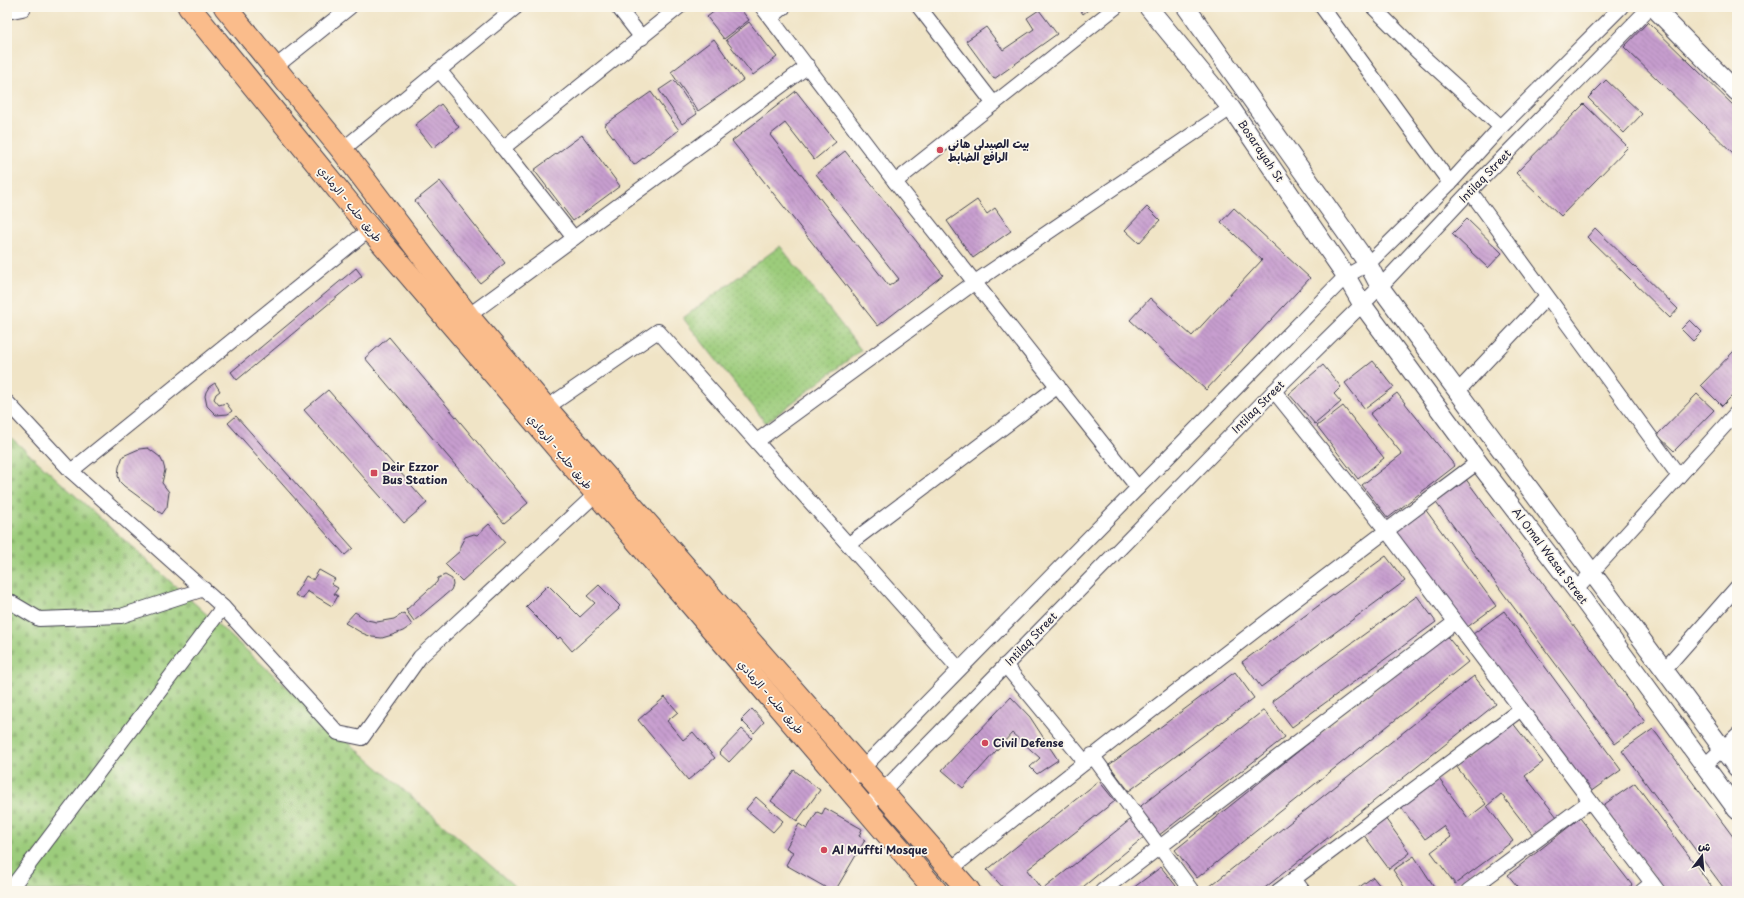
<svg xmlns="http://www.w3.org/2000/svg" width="1744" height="898" font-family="'Playpen Sans','Playpen Sans Arabic',sans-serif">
<defs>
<pattern id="green-dots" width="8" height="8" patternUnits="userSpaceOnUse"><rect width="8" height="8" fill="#9ccc7b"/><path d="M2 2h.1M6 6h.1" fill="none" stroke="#86af6b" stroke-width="1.8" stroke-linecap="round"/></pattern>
<pattern id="cemetery-stones" width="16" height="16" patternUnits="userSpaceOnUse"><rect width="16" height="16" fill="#9ccc7b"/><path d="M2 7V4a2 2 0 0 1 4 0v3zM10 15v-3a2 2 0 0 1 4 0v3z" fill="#86af6b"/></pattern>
<pattern id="building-back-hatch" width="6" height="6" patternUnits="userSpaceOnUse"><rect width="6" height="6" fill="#c79ecf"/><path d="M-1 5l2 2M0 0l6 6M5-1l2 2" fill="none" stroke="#a180a9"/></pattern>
</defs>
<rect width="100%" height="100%" fill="#fbf7ec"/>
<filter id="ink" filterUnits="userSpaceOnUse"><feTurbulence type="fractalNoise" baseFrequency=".025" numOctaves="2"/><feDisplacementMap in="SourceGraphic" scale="8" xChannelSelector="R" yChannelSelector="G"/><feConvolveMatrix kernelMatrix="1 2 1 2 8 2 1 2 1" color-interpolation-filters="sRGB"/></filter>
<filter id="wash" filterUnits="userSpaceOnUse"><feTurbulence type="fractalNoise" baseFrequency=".012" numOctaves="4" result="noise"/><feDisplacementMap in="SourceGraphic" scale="16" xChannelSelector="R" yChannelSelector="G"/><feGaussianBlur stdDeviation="0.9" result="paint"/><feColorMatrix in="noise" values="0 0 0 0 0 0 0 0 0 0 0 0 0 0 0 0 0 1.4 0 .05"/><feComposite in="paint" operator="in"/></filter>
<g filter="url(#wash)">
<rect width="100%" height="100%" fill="#f0e4c6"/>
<polygon fill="url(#green-dots)" stroke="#5f775b" points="780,246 861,350 766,423 683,318"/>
<polygon fill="url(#cemetery-stones)" stroke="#5f775b" points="7,434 338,733 520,891 7,891"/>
<g id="blocks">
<g fill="url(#building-back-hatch)">
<polygon points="720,7 739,7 749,20 724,39 707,17"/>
<polygon points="1078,7 1092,7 1083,14"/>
<polygon points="1039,10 1057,34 994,79 966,41 986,27 1003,50 1034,29 1027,18"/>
<polygon points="749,22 777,57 753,75 726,40"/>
<polygon points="1648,22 1737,109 1737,157 1624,47"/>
<polygon points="714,39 743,80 698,111 671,72"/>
<polygon points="674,80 697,114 682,124 659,90"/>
<polygon points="1606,80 1642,114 1624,133 1588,98"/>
<polygon points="796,91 836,142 814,160 785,123 770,135 889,286 899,279 816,174 845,151 943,275 878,326 732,141"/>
<polygon points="651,92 679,130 634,165 604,125"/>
<polygon points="441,104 459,127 433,148 415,125"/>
<polygon points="1584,104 1628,147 1561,216 1516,173"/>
<polygon points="582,135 620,186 573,221 534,170"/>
<polygon points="440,181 505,263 480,283 415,201"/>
<polygon points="977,200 987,214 995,208 1011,231 973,258 947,221"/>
<polygon points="1147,207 1160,220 1139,243 1125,230"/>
<polygon points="1234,208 1310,278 1206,390 1130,320 1150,298 1192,336 1262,260 1221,222"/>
<polygon points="1467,219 1502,253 1488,268 1452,234"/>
<polygon points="1595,228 1678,309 1670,318 1587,237"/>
<polygon points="356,268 362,276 237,380 231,372"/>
<polygon points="1690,320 1702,332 1693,341 1681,329"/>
<polygon points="389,337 528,503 504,523 365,358"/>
<polygon points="1735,350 1737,352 1737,391 1722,406 1701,385"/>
<polygon points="1373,361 1394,387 1365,409 1345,383"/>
<polygon points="1323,365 1341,387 1334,394 1341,402 1315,424 1289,394"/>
<polygon points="215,383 220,391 216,394 214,399 219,405 226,403 232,411 228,414 216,415 207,406 205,396 206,392 209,387"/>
<polygon points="328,390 427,503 404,523 304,410"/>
<polygon points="1397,393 1455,466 1388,518 1362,485 1402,454 1370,414"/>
<polygon points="1697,394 1714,410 1674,451 1657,435"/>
<polygon points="1343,406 1384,458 1358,479 1317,426"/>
<polygon points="236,416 353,548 345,555 228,423"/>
<polygon points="148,448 160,457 163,463 165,470 162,483 169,492 167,507 162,514 124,486 120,482 118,476 119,467 123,456 139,449"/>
<polygon points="1465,478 1645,722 1615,744 1434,500"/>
<polygon points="1425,509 1496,606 1466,628 1395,531"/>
<polygon points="489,524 505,542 462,581 445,564 460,551 460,546 465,537 474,534 477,535"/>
<polygon points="1386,556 1405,581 1261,687 1242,662"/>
<polygon points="319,570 335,579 331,584 338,588 334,594 338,596 332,606 307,591 303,599 295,595 306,576 313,580"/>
<polygon points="445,575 452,579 453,585 451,590 414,621 406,610 437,582 438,578"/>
<polygon points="548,585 580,617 595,603 587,596 599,585 620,606 618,608 619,609 572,651 560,637 558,639 526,607"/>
<polygon points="1417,596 1436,622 1292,727 1272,701"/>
<polygon points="1504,611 1621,770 1590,792 1473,634"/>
<polygon points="355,612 367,620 377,622 394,619 404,613 412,625 403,631 392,635 382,638 372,637 362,633 345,623"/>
<polygon points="1445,634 1468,662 1197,878 1175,850"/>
<polygon points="1235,672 1254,698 1129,791 1109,765"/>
<polygon points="1474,676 1496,704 1261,891 1204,891"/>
<polygon points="665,697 678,712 667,721 683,740 693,732 715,758 688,780 638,720"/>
<polygon points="1011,697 1030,717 1058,760 1037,774 1030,767 1040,758 1012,733 963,788 942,770"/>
<polygon points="752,709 764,722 754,733 741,720"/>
<polygon points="1264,710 1285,737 1158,836 1137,809"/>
<polygon points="1512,722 1543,762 1525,776 1557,817 1533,835 1501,794 1487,806 1513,841 1455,884 1431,852 1451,837 1443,826 1425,839 1401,807 1439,779 1468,818 1486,804 1456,766"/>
<polygon points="742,729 752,738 729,762 719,753"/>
<polygon points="1653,729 1737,842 1737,891 1726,891 1622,751"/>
<polygon points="794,770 820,790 797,821 771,801"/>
<polygon points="1099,781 1115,801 1027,870 1042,890 1130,820 1144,837 1078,891 1006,891 987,870"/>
<polygon points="1635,783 1715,891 1665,891 1602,806"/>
<polygon points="756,797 783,821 773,832 746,809"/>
<polygon points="825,808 862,829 859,836 865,840 835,891 832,891 786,865 793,852 786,848 799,824 807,829 817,812 822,814"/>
<polygon points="1385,818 1410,853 1389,869 1363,834"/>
<polygon points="1580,818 1632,885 1625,891 1521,891 1508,875"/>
<polygon points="1414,856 1437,891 1407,891 1393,870"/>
<polygon points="1161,867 1180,891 1129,891"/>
<polygon points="1373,877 1384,891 1354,891"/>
<polygon points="1489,881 1496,891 1475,891"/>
</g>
</g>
</g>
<g filter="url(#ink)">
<use href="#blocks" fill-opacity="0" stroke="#413f50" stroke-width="1"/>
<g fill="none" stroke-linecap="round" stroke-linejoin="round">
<g stroke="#413f50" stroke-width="16">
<g id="minor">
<polyline points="618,7 642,38"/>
<polyline points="762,7 895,182 1138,488"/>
<polyline points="919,7 994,104"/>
<polyline points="1322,7 1450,183"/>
<polyline points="1373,7 1418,52 1501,127"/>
<polyline points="771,18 784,7"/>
<polyline points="274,68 350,7"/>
<polyline points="439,70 503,148"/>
<polyline points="342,150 516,7"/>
<polyline points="895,182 1116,7"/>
<polyline points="1470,191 1679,476"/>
<polyline points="574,238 503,148 679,7"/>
<polyline points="468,316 808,66"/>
<polyline points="1274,391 1386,530 1658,891"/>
<polyline points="1458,391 1547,297"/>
<polyline points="7,402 71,471 223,607 9,891"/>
<polyline points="546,408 658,331 959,669"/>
<polyline points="757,441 975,282 1231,108"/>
<polyline points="71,471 370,229"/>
<polyline points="849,544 1058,386"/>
<polyline points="1576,590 1737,412"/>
<polyline points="7,600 39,619 121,616 204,589"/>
<polyline points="223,607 338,733 362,738 420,657 596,494"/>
<polyline points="1005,665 1085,762"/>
<polyline points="1664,670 1737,587"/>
<polyline points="1092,755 1192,891"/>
<polyline points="1704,766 1737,735"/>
<polyline points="847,784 1346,276 1368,264 1450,183 1501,127 1621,7"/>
<polyline points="866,808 1274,391 1380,287 1470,191 1650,7"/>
<path d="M951,869C1124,730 1300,595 1478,462"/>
<polyline points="1294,879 1303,891"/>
<polyline points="1102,891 1455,622"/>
<polyline points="1278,891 1521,709"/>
<polyline points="1468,891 1590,801"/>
<polyline points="1642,891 1652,883"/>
</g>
</g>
<g stroke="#413f50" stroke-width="20">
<g id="tertiary">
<polyline points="1148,7 1231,108 1346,276 1362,304 1478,462 1576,590 1737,810"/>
<polyline points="1186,7 1368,264 1380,287 1737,768"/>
<polyline points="1653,7 1737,92"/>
<polyline points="7,10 22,7"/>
</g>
</g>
<g stroke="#413f50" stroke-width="24">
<g id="trunk">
<polyline points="189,7 370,229 936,891"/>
<polyline points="225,7 342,150 468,316 546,408 969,891"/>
</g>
</g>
<use href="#minor" stroke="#fff" stroke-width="14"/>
<use href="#tertiary" stroke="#fff" stroke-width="18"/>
<use href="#trunk" stroke="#fabc8b" stroke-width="22"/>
</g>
</g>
<g fill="#d1495b" stroke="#fbf7ec" stroke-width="1.5">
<circle cx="940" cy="150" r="4"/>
<rect x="370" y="469" width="8" height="8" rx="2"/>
<circle cx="985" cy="743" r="4"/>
<circle cx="824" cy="850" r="4"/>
</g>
<g text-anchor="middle" stroke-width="3.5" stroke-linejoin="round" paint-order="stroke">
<g font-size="11" font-weight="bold" fill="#22223b" stroke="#fbf7ec" text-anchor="start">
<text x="948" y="148">بيت الصيدلي هاني<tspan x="948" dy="13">الرافع الضابط</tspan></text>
<text x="382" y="471">Deir Ezzor<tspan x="382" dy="13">Bus Station</tspan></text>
<text x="993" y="747">Civil Defense</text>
<text x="832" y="854">Al Muffti Mosque</text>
</g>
<g font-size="11" fill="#22223b" stroke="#fbf7ec">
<text transform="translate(1261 151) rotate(56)" y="4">Bosarayah St</text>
<text transform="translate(1485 176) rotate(-46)" y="4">Intilaq Street</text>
<text transform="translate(350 204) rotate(51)" y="4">طريق حلب - الرمادي</text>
<text transform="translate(1258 407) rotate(-45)" y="4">Intilaq Street</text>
<text transform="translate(560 452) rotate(50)" y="4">طريق حلب - الرمادي</text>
<text transform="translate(1550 556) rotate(53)" y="4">Al Omal Wasat Street</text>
<text transform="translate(1031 639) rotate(-46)" y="4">Intilaq Street</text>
<text transform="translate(771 697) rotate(49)" y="4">طريق حلب - الرمادي</text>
</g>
</g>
<rect width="1744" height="898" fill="none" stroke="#fbf7ec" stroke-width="24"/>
<g transform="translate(1702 856) rotate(16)" stroke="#fbf7ec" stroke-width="3" paint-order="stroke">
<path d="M0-3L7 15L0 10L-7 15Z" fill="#22223b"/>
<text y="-6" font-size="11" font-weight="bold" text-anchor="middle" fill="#22223b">ش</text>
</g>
</svg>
